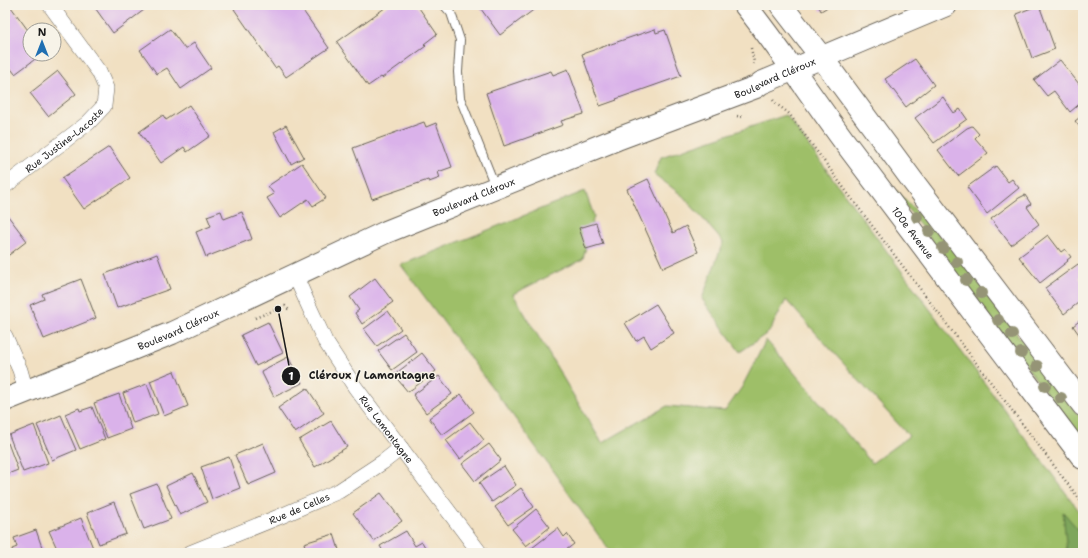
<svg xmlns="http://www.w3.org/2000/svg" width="1088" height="558" font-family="'Shantell Sans',sans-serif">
<rect width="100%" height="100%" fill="#f7f3e8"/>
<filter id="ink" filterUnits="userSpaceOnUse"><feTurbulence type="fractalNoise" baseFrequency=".025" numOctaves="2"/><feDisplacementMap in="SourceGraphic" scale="8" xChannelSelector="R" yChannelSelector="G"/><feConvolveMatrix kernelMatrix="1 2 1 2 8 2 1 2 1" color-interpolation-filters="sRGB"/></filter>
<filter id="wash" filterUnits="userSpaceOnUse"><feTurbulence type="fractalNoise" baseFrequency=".012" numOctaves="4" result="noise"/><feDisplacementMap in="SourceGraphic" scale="16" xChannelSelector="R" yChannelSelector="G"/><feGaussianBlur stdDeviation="0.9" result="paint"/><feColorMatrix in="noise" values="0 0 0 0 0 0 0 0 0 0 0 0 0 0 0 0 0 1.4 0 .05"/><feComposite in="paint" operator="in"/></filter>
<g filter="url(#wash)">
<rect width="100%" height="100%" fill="#f1e0c2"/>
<g fill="#9ebf68" stroke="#5d6e42">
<polygon points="786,115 1083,516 1083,553 611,553 525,432 401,265 585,191 594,216 583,259 513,294 602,443 667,406 725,411 742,387 766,340 872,463 909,436 786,300 769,332 740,352 702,299 723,242 683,196 654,174 661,157"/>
<polygon points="897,191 954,250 1083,421 1083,442 895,192"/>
</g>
<polygon fill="#7ea65c" stroke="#4d613c" points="1063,512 1083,535 1083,553 1067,553"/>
<g id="blocks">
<g fill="#dab2ea">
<polygon points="93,5 140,5 144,10 113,33"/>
<polygon points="239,5 299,5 329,48 286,77 278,66 275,68 234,9"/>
<polygon points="389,5 417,5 437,34 424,44 426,46 382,78 381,77 368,86 337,42"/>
<polygon points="478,5 540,5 500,35"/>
<polygon points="818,5 831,5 821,11"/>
<polygon points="1039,5 1055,49 1032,58 1016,14"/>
<polygon points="11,7 30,33 30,54 42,54 15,74 5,61 5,12"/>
<polygon points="170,29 185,49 194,43 211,68 181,89 167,68 157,74 140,50"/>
<polygon points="655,29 656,33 665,30 681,76 616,99 617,100 600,106 582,54"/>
<polygon points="915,59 934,85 906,107 885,79"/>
<polygon points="1060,60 1083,89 1083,101 1070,112 1054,91 1047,96 1034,80"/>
<polygon points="568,69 584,114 561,121 563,125 504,146 486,93 551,71 553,75"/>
<polygon points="58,71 76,94 48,116 30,93"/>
<polygon points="943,97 954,113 960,109 967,119 934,143 915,118"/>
<polygon points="189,105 210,136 187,152 184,147 161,163 139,132 163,115 166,120"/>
<polygon points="1083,115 1083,131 1075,121"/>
<polygon points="424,122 426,127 436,123 452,167 438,172 440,178 429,182 428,180 372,199 353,148"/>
<polygon points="286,125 304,157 291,164 274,132"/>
<polygon points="972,126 979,134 975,138 988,153 958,176 938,150 967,128"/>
<polygon points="109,147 130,178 84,209 62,178"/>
<polygon points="302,163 326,198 313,206 308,199 280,218 267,198 274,194 268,186"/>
<polygon points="996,166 1008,182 1012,179 1019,188 987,214 967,187"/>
<polygon points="648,179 673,233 686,226 698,252 663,268 627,189"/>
<polygon points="1025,195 1031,204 1027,207 1039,224 1011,245 991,219 1019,198"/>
<polygon points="221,211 224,219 242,212 252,239 206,257 196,232 211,226 207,216"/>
<polygon points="8,216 27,241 5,258 5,219"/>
<polygon points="596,223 603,244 586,249 579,228"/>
<polygon points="1048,235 1061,252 1065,249 1071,257 1067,260 1068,261 1040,283 1019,257"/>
<polygon points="157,254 170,289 117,308 105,274"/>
<polygon points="1078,264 1083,271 1083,274 1079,277 1083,282 1083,299 1064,314 1045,288"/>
<polygon points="375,278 393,302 362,324 355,313 359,310 350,297"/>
<polygon points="81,279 96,318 44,339 30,305 44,299 42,294"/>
<polygon points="656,304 674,333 651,348 644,336 636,341 625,323"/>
<polygon points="388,311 401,329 377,346 364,329"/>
<polygon points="1083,318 1083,340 1073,326"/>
<polygon points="268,322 283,353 256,366 241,335"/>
<polygon points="404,333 417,352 392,370 378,351"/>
<polygon points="422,353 436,371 408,392 394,375"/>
<polygon points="288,357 302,383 274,397 261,371"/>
<polygon points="174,371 188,406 164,416 150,381"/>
<polygon points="439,376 452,394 426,413 413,395"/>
<polygon points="147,384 158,414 133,423 123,393"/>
<polygon points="307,388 324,413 295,433 278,408"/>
<polygon points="119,394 131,429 107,438 94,403"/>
<polygon points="461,394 474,412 442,435 429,418"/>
<polygon points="92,407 105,439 80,449 65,414 79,408 80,411"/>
<polygon points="61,415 76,450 52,460 37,425"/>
<polygon points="331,421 347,447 315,467 299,440"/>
<polygon points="470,422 484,440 460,459 446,440"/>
<polygon points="34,425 48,463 23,472 9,435"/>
<polygon points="8,443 18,470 5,475 5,444"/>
<polygon points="263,443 276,473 248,485 235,455"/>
<polygon points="489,444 501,460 475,481 462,464"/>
<polygon points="229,457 240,488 212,499 201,467"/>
<polygon points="504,466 516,485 492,502 479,483"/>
<polygon points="193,473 207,502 180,515 166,486"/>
<polygon points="157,484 171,519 144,529 130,494"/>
<polygon points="521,488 534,507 508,525 495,507"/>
<polygon points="381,493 402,521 374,541 353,513"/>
<polygon points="114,502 126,534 99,544 87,513"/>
<polygon points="536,509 550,527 526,546 512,529"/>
<polygon points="81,518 93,548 81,553 59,553 49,531"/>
<polygon points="558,528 564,537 567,534 574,544 562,553 530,553 528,551"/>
<polygon points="36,530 44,553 13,553 12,549 17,547 14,538"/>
<polygon points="406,531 415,546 422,542 428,552 427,553 384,553 380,546"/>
<polygon points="334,534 340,553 307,553 304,543"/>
</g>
</g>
</g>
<g filter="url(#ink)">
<use href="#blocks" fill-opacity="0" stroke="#676156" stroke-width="1"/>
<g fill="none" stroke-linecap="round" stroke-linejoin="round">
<g stroke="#676156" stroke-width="10">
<polyline id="lane" points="444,5 451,13 460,40 458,72 460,98 495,186"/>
</g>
<g stroke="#676156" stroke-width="16">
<g id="street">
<path id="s1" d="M5,186L88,123L104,106L106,88L99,72L50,5"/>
<path id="s2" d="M295,275L307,302L325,341L355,387L480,553"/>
<polyline points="5,336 20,370 26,391"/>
<path id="s3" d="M190,553L281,516L339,491L383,462L401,448"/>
</g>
</g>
<g stroke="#676156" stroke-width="24">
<g id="secondary">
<path id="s4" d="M745,5C780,49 811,96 844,141L1083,458"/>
<polyline points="781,5 822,58 912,180 1083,405"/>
<path id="s5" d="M5,400L172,333L386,232L617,139L756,87L761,83L946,5"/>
</g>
</g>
<g stroke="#676156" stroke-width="2.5" stroke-dasharray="1 3" stroke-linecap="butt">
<polyline points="751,48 754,62 753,64"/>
<path d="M773,100C777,106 785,109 790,115L852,199L1083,504"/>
<polyline points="737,116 742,117"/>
<polyline points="255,318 285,306 289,310"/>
</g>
<use href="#lane" stroke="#fff" stroke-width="8"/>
<use href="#street" stroke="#fff" stroke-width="15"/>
<use href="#secondary" stroke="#fff" stroke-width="22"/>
</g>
<g fill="#959476">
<circle cx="917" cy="217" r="6"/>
<circle cx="929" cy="231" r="6"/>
<circle cx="943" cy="248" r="6"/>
<circle cx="957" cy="262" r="6"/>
<circle cx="966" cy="280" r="6"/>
<circle cx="981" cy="293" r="6"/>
<circle cx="998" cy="320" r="6"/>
<circle cx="1012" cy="334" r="6"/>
<circle cx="1021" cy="353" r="6"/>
<circle cx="1037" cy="366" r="6"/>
<circle cx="1045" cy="386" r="6"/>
<circle cx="1061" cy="398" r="6"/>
</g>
</g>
<g text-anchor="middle" stroke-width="3" stroke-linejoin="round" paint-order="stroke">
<g font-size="10" fill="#1c1c1c" stroke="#f7f3e8">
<text dy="4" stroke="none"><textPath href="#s5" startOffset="835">Boulevard Cléroux</textPath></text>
<text dy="4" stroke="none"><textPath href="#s1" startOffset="75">Rue Justine-Lacoste</textPath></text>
<text dy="4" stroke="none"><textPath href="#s5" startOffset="511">Boulevard Cléroux</textPath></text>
<text dy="4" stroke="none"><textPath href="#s4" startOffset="283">100e Avenue</textPath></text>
<text dy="4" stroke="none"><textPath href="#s5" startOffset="187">Boulevard Cléroux</textPath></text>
<text dy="4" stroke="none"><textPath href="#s2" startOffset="180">Rue Lamontagne</textPath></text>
<text dy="4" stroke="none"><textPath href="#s3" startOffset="118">Rue de Celles</textPath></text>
</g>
</g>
<path fill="none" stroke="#1c1c1c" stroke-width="1.5" d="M278 309L291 376"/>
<g fill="#1c1c1c" stroke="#f7f3e8" stroke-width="1.5">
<circle cx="278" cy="309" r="4"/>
<circle cx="291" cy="376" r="10"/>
</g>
<g font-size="12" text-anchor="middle" font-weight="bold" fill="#fff">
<text x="291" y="380">1</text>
</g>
<g font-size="11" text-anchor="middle" font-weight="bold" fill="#1c1c1c" stroke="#f7f3e8" stroke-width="3" stroke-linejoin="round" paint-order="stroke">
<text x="372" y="379">Cléroux / Lamontagne</text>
</g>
<rect width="1088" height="558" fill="none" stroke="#f7f3e8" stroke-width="20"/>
<g transform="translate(42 42)"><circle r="19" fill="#f7f3e8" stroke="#9f9d96"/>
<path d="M0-3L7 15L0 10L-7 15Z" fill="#1f6fb2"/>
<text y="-6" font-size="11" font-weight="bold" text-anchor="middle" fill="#1c1c1c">N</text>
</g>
</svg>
